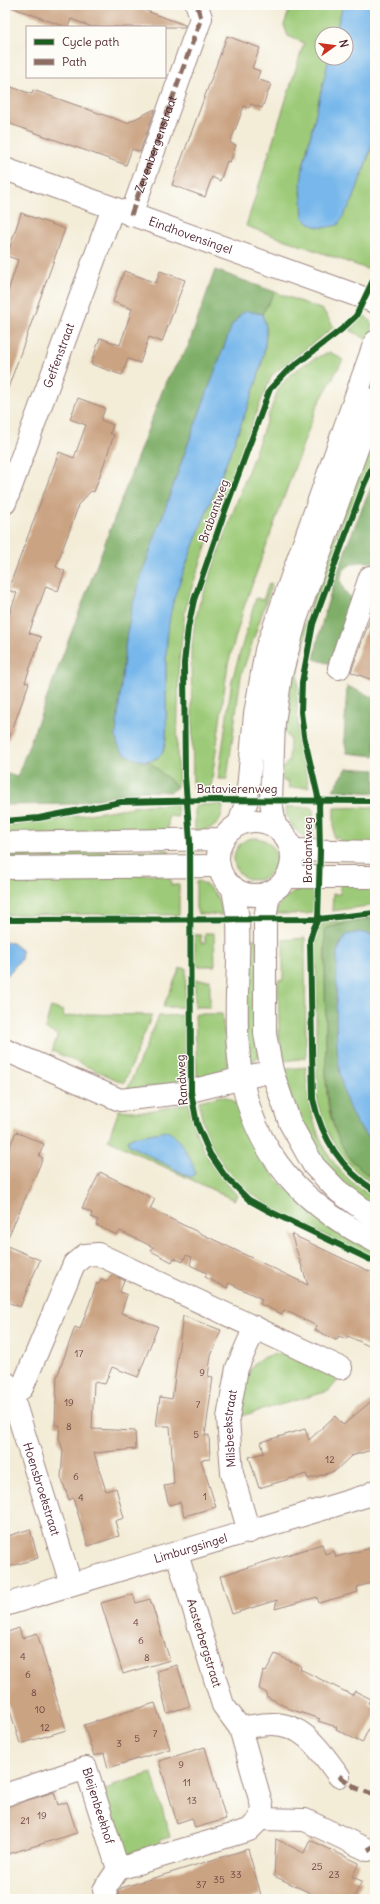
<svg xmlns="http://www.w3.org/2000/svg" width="380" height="1904" font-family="Delius,sans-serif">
<rect width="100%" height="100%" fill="#fdfcf7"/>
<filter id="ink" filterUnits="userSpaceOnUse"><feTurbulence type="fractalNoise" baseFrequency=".025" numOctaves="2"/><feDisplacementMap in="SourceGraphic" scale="8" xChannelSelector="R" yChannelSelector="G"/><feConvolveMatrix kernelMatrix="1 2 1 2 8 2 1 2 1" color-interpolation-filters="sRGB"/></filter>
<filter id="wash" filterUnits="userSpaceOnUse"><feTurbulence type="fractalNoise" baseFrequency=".012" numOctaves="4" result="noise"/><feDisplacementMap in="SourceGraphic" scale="16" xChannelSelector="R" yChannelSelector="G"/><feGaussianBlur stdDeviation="0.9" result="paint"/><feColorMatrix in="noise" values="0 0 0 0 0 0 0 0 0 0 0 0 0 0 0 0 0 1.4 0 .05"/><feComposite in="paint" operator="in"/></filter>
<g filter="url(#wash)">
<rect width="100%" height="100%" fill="#f3ecd7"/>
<g fill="#9dca78" stroke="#747452">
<polygon points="291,5 343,5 335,34 322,34 322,58 329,58 303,167 301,195 362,176 375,136 375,257 370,270 246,226 304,43 288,36 284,25"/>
<path d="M275,292L323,310L334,327L272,375L260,404L215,521L190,593L185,611L179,665L177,752L179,780L177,787L149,761C155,758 159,759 163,752C168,741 166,716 166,704C166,665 164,624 177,587C197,532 221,479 241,424C253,393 266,361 266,328C266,323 263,318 262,314Z"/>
<path d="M362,314C373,320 374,330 370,341L350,330Z"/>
<path d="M330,352L343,360L317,406L244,607L228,664L211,787H193L191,653L194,627L199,605L279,387C293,370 309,360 330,352Z"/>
<polygon points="375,423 375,454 355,500 308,629 299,667 297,708 299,740 309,787 289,788 288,781 283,781 282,768 289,761 290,739 284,732 292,659"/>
<polygon points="269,583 272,584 241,676 227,779 218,779 232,680 256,598 263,600"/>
<polygon points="177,804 178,817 168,816 168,834 5,836 5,826 51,820 146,805"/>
<path d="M222,804C224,809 222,812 221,816C216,830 208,829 195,831V807L200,805Z"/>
<path d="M286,807H310L313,809L314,843C300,837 285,822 286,807Z"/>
<polygon points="375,807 375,846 340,846 340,838 334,838 334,808"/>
<circle cx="255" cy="859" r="21"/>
<polygon points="169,850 170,858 5,859 5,852"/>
<polygon points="170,874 171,885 179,885 179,915 94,914 5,915 5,877"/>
<path d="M198,881C213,886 221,900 222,915L198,914L196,908V882Z"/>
<polygon points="341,884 375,885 375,905 332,911 333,894 340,894"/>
<path d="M314,886V907L312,912L307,914H276C278,897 300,888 314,886Z"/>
<path d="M375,916L325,928C325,966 325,1003 326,1041C326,1070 324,1101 334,1128C342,1150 355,1168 375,1180V1185C342,1166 323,1132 316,1095V937L321,925L326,922Z"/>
<polygon points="205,933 214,933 215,966 195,966 194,935 201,935 201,943 205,943"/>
<polygon points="305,938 306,1058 284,1061 279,1037 278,980 283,980 283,940"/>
<polygon points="245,939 257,939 259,1056 252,1062 246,1064"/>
<polygon points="180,968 186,968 185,1007 163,1007"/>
<rect x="195" y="980" width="15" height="27"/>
<polygon points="51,1007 63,1011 64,1017 87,1014 152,1015 124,1083 52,1051 58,1035 45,1029"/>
<polygon points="195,1014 222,1014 228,1064 216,1075 197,1080"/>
<polygon points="186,1015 185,1082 127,1090 159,1016"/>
<path d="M306,1067C307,1110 318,1153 352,1182C359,1188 367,1193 375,1198V1211L325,1168L297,1120L279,1070Z"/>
<path d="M221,1096C226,1097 231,1098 235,1102C241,1108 243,1122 246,1130C258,1154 270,1173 288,1191L375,1250V1259C302,1223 209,1196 199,1101Z"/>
<path d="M189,1103C194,1140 212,1168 237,1195L234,1200L108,1140L119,1110L144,1112Z"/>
<path d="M281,1353L339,1379L329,1391L241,1416C245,1384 242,1358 281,1353Z"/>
<polygon points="152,1773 170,1837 160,1840 159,1844 127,1854 119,1850 102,1791 114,1787 113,1785"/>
</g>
<g fill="#7eae68" stroke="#64664a">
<path d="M215,270L275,292L262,314C245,310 242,311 232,325L183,458L141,577L132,607L126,639L116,735L118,745L141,761H149L177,787L171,792L142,791L72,804L5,805V773L17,777L166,381L188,347Z"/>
<path d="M375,479V563C346,556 328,578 352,599L331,664L314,659C325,599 350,534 375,479Z"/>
<polygon points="347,686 375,698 375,756 347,753 344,739"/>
<polygon points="347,768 375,770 375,793 333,790"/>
<path d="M375,917V938L371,935L341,942L337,952L340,1072L362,1131L375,1143V1180C320,1146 326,1081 326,1026C325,993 325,961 325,928Z"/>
</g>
<g fill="#77b7eb" stroke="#606b8b">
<path d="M343,5H375V136L353,200L338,225C321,229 316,229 303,218L301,183L303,167L329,58H346V34H335Z"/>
<path d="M247,311L262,314C263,318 266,323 266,328C266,362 252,395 240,427C220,480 197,533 178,587C164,624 166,665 166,703C166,716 168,740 163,751C157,764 140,762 129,756C120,751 117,745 116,735L126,639L132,607L141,577L183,458L232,325L241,314Z"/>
<path d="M360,932L371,935L375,938V1143C365,1134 357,1125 351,1112C331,1069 337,999 337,952L346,935Z"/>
<polygon points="5,942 12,943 22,951 21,959 5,978"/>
<path d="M167,1131C178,1135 194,1162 195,1174L190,1177L129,1145L128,1140L132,1137Z"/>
</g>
<g id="blocks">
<g fill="#caa382">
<polygon points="12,5 130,5 185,25 184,27 92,27 71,19 68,27 66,27 11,7"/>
<polygon points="227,36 260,48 252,68 260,71 257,79 271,84 262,108 251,104 249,108 244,106 230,143 236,145 230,162 227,161 220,181 212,177 205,197 172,185"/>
<polygon points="5,85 32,94 33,90 127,123 155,109 140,152 132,149 126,165 5,122"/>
<polygon points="21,213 65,229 7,391 5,391 5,301 18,260 7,256"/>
<polygon points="124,271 156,283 160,271 185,280 162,342 149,337 140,363 128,359 122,375 91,364 100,338 120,345 132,309 113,302"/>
<polygon points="78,398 105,408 101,420 113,425 110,434 114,435 94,492 91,491 77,506 78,507 56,567 65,571 58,591 46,586 29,633 41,637 25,682 29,683 7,744 5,744 5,625 17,593 8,590 59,452 74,458 86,425 70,419"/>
<polygon points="374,608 375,608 375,681 351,672"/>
<polygon points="16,1132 44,1144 39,1156 43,1158 5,1244 5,1157"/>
<polygon points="100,1172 155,1199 150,1209 308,1285 291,1234 375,1274 375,1349 348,1336 346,1339 339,1336 336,1340 315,1330 317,1326 284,1310 282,1314 260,1304 262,1299 229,1283 227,1288 205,1277 207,1273 190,1265 192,1257 186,1255 183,1262 174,1258 172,1262 151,1251 153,1247 120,1231 117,1235 96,1225 98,1220 91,1217 92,1213 82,1208"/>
<polygon points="5,1245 40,1260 20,1307 5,1301"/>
<polygon points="113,1275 124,1280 120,1292 127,1295 121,1313 158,1326 138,1377 112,1367 105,1384 94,1382 92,1429 135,1431 136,1449 94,1453 106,1491 116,1488 124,1518 115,1521 119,1536 88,1546 73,1498 69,1500 61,1477 63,1450 59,1438 60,1425 55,1425 57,1377 75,1327 80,1329 97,1283 99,1284 101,1279 106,1281"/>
<polygon points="183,1316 221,1330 211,1356 208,1376 213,1377 205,1436 209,1435 210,1459 201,1460 216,1507 184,1516 180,1502 169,1505 164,1486 174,1484 170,1426 156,1426 160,1397 172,1399"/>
<polygon points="375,1398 375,1449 351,1456 335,1471 308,1479 306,1474 259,1488 249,1457 264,1453 261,1442 305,1429 309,1440 335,1416 343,1425"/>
<polygon points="30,1529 38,1558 5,1568 5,1537"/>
<polygon points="322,1544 325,1554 334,1551 336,1557 375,1547 375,1582 357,1587 358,1592 319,1603 317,1597 275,1609 277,1600 232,1614 220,1576"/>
<polygon points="133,1594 136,1603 150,1599 170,1660 123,1674 101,1603"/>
<polygon points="19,1628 22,1638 37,1633 66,1730 20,1744 5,1693 5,1633"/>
<polygon points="275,1654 301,1666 300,1669 352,1695 355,1691 371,1699 368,1703 375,1707 375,1715 362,1743 336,1729 337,1727 318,1721 320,1719 290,1709 266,1696 267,1693 259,1689 263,1671 266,1672"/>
<polygon points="177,1665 190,1706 167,1713 157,1671"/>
<polygon points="155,1703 170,1749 108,1768 104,1753 94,1756 84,1725"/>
<polygon points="205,1747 226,1819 195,1828 192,1818 177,1823 159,1761"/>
<polygon points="54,1792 58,1805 67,1802 77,1833 5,1855 5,1807"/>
<polygon points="276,1839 304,1853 310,1840 359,1863 352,1877 362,1881 353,1899 323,1899 274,1876"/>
<polygon points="248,1849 261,1895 248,1899 119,1899 118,1892 121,1888"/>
</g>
</g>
</g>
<g filter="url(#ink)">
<use href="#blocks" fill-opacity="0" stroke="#9e8681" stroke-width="1"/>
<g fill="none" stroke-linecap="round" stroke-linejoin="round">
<g stroke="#9e8681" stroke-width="24">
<g id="minor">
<path id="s1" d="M5,169L375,302"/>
<path id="s2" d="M131,215L201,18L197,5"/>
<path id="s3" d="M5,503L113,208"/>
<polyline points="339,668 370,577 375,579"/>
<polyline points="5,1050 120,1100 182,1093 272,1071"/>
<path id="s4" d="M6,1383L12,1395L71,1584"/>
<polyline points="12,1395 22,1388 74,1264 85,1255 98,1254 341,1368"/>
<path id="s5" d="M249,1532L232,1473L228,1418L237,1368L255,1327"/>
<path id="s6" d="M5,1605C126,1567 248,1532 369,1495L375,1491"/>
<path d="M240,1728C250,1727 261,1724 271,1724C304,1723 321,1752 339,1776"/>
<path id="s7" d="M5,1795L86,1768L118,1869L104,1890L107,1899"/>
<polyline points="260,1819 305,1820 368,1850"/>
<polyline points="118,1869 249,1830 260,1819 262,1806 240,1728 223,1705 177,1554"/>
</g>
</g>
<g stroke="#9e8681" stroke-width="24">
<g id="tertiary">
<polyline points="239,824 247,800 255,714 266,650 375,342"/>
<polyline points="275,826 271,801 274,723 281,675 296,619 375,399"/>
<path d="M233,887C234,898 237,909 238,920C240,962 234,1005 238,1047C244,1140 293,1201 375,1241"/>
<polyline points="269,893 265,920 265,1034 272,1071 290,1123 314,1166 338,1191 375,1218"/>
</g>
</g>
<g stroke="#9e8681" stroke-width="24">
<g id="secondary">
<circle cx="255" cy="858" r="37"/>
<polyline points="5,843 223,839"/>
<polyline points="292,850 375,852"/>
<polyline points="5,868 219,866"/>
<polyline points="287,877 375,877"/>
</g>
</g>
<use href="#minor" stroke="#fff" stroke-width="22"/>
<use href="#tertiary" stroke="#fff" stroke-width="22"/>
<use href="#secondary" stroke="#fff" stroke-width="22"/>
<g stroke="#8d6e63" stroke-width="5" stroke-dasharray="10 5" stroke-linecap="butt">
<polyline points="131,215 201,18 197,5"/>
<polyline points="339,1776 356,1788 375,1795"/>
<polyline points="368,1850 375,1846"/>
</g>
<g stroke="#fdfcf7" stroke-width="8">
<g id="cycleway">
<polyline points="375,276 356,316 342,329 286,372 270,389 221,522 194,600 188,628 184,663 185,776 190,841 191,1092 197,1124 210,1154 225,1176 249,1200 269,1211 375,1262"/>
<path d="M375,460L364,485L313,624L302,682L301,712L304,736L319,801L320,851L318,919L313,930L310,940L313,1099C322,1139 341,1169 375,1191"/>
<polyline points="5,821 39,818 121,802 213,800 375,801"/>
<polyline points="5,920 318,919 375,913"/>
</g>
</g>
<use href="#cycleway" stroke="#1b5e20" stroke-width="6"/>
</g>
</g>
<g text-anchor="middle" stroke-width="3" stroke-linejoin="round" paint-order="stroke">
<g font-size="10" fill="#6a4041">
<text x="79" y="1357">17</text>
<text x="202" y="1376">9</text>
<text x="69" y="1406">19</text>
<text x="198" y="1408">7</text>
<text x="69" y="1430">8</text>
<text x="196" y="1438">5</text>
<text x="330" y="1463">12</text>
<text x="76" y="1480">6</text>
<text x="205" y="1500">1</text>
<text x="81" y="1501">4</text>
<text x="136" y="1626">4</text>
<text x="141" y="1644">6</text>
<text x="23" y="1660">4</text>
<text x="147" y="1661">8</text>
<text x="28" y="1678">6</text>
<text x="34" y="1696">8</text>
<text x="40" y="1713">10</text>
<text x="45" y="1731">12</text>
<text x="155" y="1737">7</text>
<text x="137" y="1742">5</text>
<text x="119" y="1747">3</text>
<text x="181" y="1768">9</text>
<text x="187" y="1786">11</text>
<text x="192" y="1804">13</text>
<text x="42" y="1819">19</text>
<text x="25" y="1824">21</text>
<text x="317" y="1870">25</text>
<text x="236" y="1878">33</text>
<text x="334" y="1878">23</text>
<text x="219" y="1883">35</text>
<text x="201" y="1888">37</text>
</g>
<g font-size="12" fill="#4a1f2b" stroke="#fdfcf7">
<text dy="4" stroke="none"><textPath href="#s2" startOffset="75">Zevenbergenstraat</textPath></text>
<text dy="4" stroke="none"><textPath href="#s1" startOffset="197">Eindhovensingel</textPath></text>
<text dy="4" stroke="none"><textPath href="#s3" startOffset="157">Geffenstraat</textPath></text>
<text transform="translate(214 511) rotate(-70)" y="4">Brabantweg</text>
<text x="237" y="793">Batavierenweg</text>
<text transform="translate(308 850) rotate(-90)" y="4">Brabantweg</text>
<text transform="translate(182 1080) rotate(-94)" y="4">Randweg</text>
<text dy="4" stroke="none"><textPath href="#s5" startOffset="106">Milsbeekstraat</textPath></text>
<text dy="4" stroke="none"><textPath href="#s4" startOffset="112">Hoensbroekstraat</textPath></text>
<text dy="4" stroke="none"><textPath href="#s6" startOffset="194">Limburgsingel</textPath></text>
<text transform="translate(204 1643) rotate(73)" y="4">Aasterbergstraat</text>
<text dy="4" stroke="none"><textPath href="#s7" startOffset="125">Bleijenbeekhof</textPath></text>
</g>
</g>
<rect width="380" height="1904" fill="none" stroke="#fdfcf7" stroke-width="20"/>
<rect x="26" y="26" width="140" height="52" fill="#fdfcf7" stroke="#b5a4a5"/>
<rect x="34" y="39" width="20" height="6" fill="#1b5e20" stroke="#b5a4a5"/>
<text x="62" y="46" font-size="12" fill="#4a1f2b">Cycle path</text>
<rect x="34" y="59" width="20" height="6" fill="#8d6e63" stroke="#b5a4a5"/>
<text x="62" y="66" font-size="12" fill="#4a1f2b">Path</text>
<g transform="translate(334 46) rotate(76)"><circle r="19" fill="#fdfcf7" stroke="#b5a4a5"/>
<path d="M0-3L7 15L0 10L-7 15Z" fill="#c8321e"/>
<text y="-6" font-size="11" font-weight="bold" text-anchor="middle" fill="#4a1f2b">N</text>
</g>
</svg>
